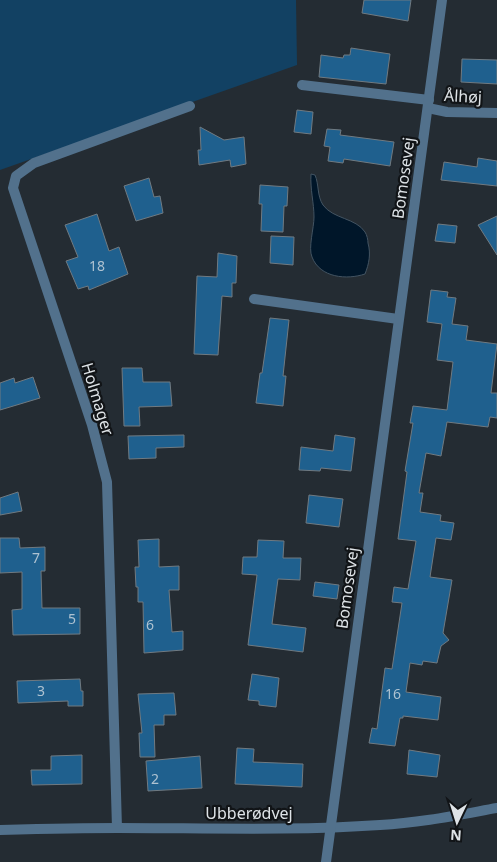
<svg xmlns="http://www.w3.org/2000/svg" width="497" height="862" font-family="'Noto Sans',sans-serif">
<rect width="100%" height="100%" fill="#242c33"/>
<polygon fill="#124163" points="0,0 296,0 297,65 0,170"/>
<path fill="#001629" stroke="#435462" d="M311,174L315,175C319,184 317,196 323,205C333,219 356,218 365,232C367,235 368,240 368,243C371,254 369,264 365,274C347,280 320,278 312,257C308,248 314,228 314,217C314,203 310,189 311,174Z"/>
<g fill="#1f608e" stroke="#707a81">
<polygon points="364,0 411,0 408,21 362,13"/>
<polygon points="351,48 390,54 386,84 319,77 321,55 343,58 344,55 350,55"/>
<polygon points="462,59 497,60 497,84 461,82"/>
<polygon points="297,110 313,112 311,134 294,132"/>
<polygon points="200,127 224,140 244,137 246,164 231,167 230,160 199,165 198,150 201,150"/>
<polygon points="327,129 341,130 340,135 394,142 390,166 344,159 343,163 328,161 330,147 324,146"/>
<polygon points="478,158 497,161 497,186 441,180 444,162 477,167"/>
<polygon points="149,178 154,197 160,196 163,213 136,221 124,186"/>
<polygon points="260,185 288,187 287,206 284,206 283,232 261,231 262,204 259,204"/>
<polygon points="97,214 109,251 119,247 128,274 89,290 88,286 78,289 66,261 78,257 65,225"/>
<polygon points="497,216 497,255 478,225"/>
<polygon points="438,224 457,226 455,243 435,241"/>
<polygon points="271,236 294,237 293,265 270,263"/>
<polygon points="218,253 237,256 236,283 232,283 232,297 222,296 218,355 194,354 197,276 217,277"/>
<polygon points="431,290 448,292 447,297 456,298 452,324 468,326 466,340 497,344 491,393 497,393 497,418 490,417 488,427 447,422 441,456 426,453 419,493 423,493 420,512 441,515 440,521 454,523 451,540 436,538 430,577 452,580 443,633 449,640 441,646 437,663 423,661 422,665 410,663 406,692 441,697 438,720 403,716 403,718 400,718 395,746 369,743 372,728 377,729 385,668 392,669 402,603 392,602 394,587 408,589 416,541 398,539 407,472 405,471 413,423 410,423 413,406 447,410 453,362 437,360 442,324 427,322"/>
<polygon points="270,318 289,320 283,376 286,376 283,406 256,403 260,373 262,373"/>
<polygon points="122,368 142,368 143,382 170,382 172,406 139,407 140,426 124,426"/>
<polygon points="33,377 40,398 0,410 0,383 14,378 15,383"/>
<polygon points="184,435 184,447 156,448 156,458 129,459 128,436"/>
<polygon points="335,435 355,438 351,471 321,468 320,471 299,470 301,447 333,451"/>
<polygon points="18,492 22,511 0,515 0,498"/>
<polygon points="309,495 343,499 339,527 306,523"/>
<polygon points="0,538 19,538 20,548 45,547 45,571 41,571 42,608 80,608 80,634 13,635 12,610 22,609 22,572 0,573"/>
<polygon points="159,539 159,567 179,566 179,590 169,590 172,632 183,631 183,650 144,653 143,602 138,602 138,587 136,587 135,567 139,567 138,540"/>
<polygon points="258,540 284,541 283,558 301,558 300,580 278,579 272,624 306,628 303,652 248,645 257,575 242,574 243,557 257,557"/>
<polygon points="315,582 339,585 337,599 313,596"/>
<polygon points="252,674 279,678 276,707 259,705 259,701 248,700"/>
<polygon points="80,679 81,691 83,691 83,706 68,706 68,701 18,703 17,681"/>
<polygon points="174,693 176,715 164,715 164,725 154,725 155,757 140,757 139,733 142,733 138,694"/>
<polygon points="237,748 254,749 253,762 303,764 302,787 235,784"/>
<polygon points="409,750 440,755 437,777 407,774"/>
<polygon points="82,755 82,784 32,785 31,770 51,770 51,756"/>
<polygon points="200,756 202,788 148,791 146,761"/>
</g>
<g fill="none" stroke-linecap="round" stroke-linejoin="round">
<g stroke="#52718c" stroke-width="10">
<polyline points="302,85 429,100"/>
<polyline points="428,108 447,112 497,113"/>
<polyline points="254,299 398,319"/>
<polyline points="117,828 107,482 92,425 13,188 16,176 34,163 190,106"/>
<path d="M0,830C39,829 79,828 118,828C205,828 293,831 380,825C420,823 458,815 497,808"/>
<polyline points="326,862 442,0"/>
</g>
</g>
<g text-anchor="middle" stroke-width="4.5" stroke-linejoin="round" paint-order="stroke">
<g font-size="14" fill="#aec2d1">
<text x="97" y="271">18</text>
<text x="36" y="563">7</text>
<text x="72" y="624">5</text>
<text x="150" y="630">6</text>
<text x="41" y="696">3</text>
<text x="393" y="699">16</text>
<text x="155" y="784">2</text>
</g>
<g font-size="16" fill="#dee3e7" stroke="#111417">
<text transform="translate(463 96) rotate(3)" y="6">Ålhøj</text>
<text transform="translate(403 178) rotate(-82)" y="6">Bomosevej</text>
<text transform="translate(98 399) rotate(73)" y="6">Holmager</text>
<text transform="translate(347 588) rotate(-82)" y="6">Bomosevej</text>
<text x="249" y="819">Ubberødvej</text>
</g>
</g>
<g transform="translate(457 822) rotate(184)" stroke="#111417" stroke-width="4" paint-order="stroke">
<path d="M0-4L9 19L0 12L-9 19Z" fill="#dee3e7"/>
<text y="-8" font-size="14" font-weight="bold" text-anchor="middle" fill="#dee3e7">N</text>
</g>
</svg>
